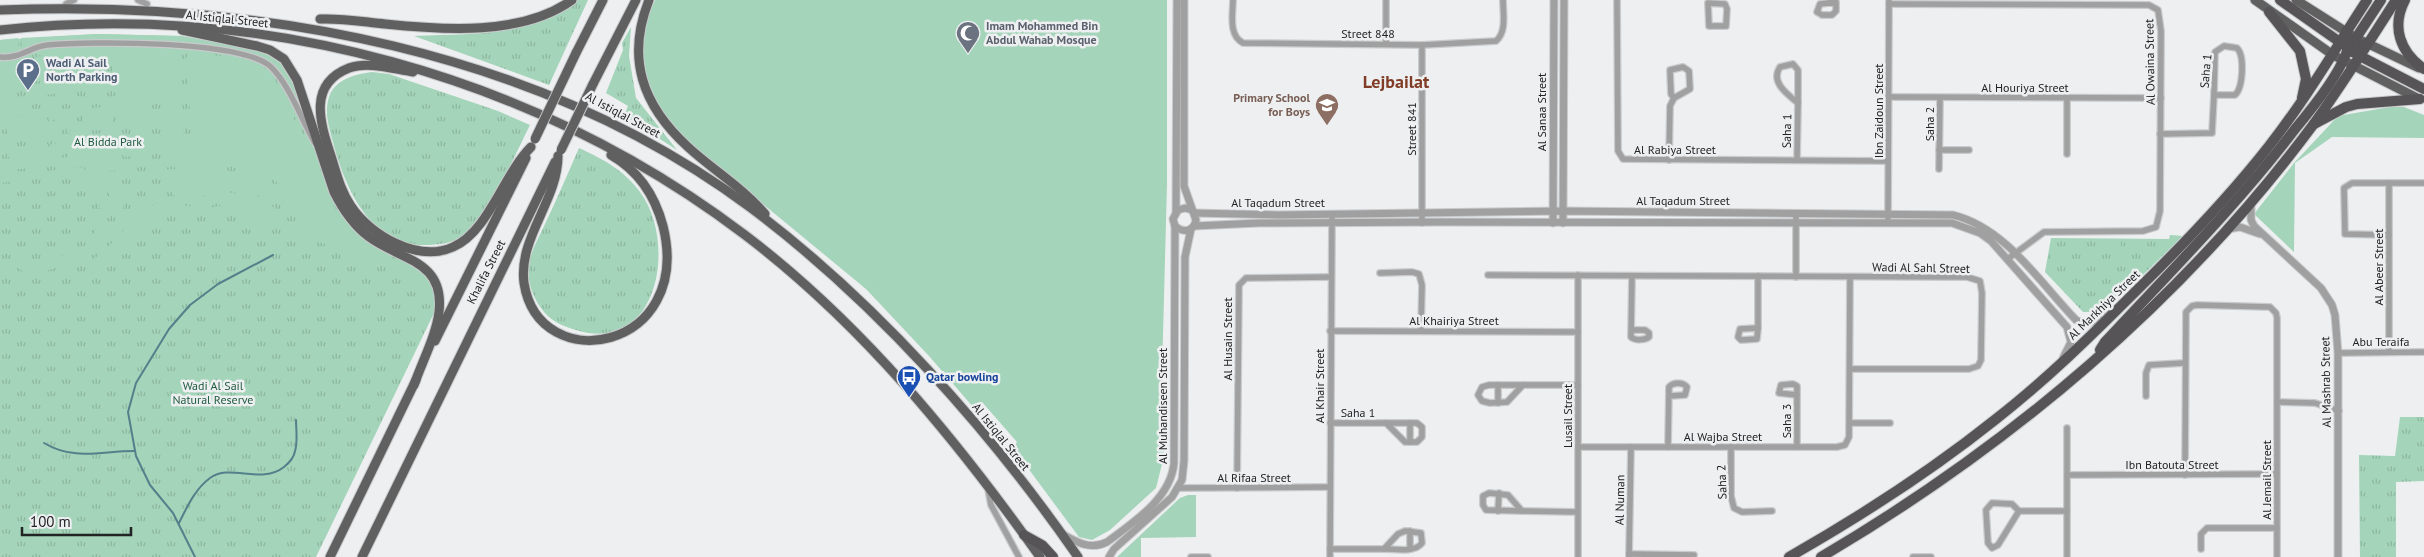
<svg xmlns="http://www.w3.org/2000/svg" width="2424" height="557" font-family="'PT Sans',sans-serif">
<defs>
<pattern id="grass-tufts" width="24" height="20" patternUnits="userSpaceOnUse" patternTransform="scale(1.25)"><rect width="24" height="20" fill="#a4d4b9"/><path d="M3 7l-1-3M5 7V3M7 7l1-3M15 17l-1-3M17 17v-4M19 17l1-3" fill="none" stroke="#8db69f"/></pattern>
</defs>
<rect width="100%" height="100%" fill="#edeff1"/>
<g fill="url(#grass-tufts)">
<path d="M578,0H588L549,85L414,36C476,33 525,37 578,0Z"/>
<polygon points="631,27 629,56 636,98 677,150 624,116 628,106 606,93 623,50 622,43"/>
<polygon points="97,34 181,36 277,58 345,216 426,271 435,311 316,557 0,557 0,40"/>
<path d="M372,72L389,74L498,111L530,125C516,153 486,221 461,237C450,244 440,244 428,245C370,247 345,188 333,142C329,127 324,113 329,97C335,79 356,74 372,72Z"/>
<path d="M579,148C603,159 624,170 640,192C678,243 658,356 576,330C565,327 552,322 544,312C532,298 525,277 530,259C533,247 540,235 545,224C557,199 568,173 579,148Z"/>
<polygon points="2170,235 2183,236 2117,300 2114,296 2096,312 2083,312 2045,272 2051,238 2169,239"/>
<polygon points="2400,417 2424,417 2424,481 2396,482 2396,557 2360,557 2359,455 2395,456"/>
</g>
<g fill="#a4d4b9">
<polygon points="655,0 1167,0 1167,184 1162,372 1166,448 1156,488 1110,530 1092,540 1079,537 1013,448 1017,442 982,402 973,407 929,356 866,289 689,143 659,109 644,70 643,28"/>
<polygon points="97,34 181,36 261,49 277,58 289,68 310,128 281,73 259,55 188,42 111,39 48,42 22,52 21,38"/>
<polygon points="18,38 19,54 0,54 0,40"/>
<polygon points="104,48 103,81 81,66 49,68 43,60 41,53 54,50"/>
<path d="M124,48L179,50L177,59L183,112L180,113L186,143H193L185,59L188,55L197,52L240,60L262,66L272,74L291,112L292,116L315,157L328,196L338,215L350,230L369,246L397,261L410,262L429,278L436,295L435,311L426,286L418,280L317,241L303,243L301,238L234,213L215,221L210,219L206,210H177L164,217L156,212L139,231L137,230L134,233L136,235C129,248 118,251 107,258C101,262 97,268 92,274L83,263L95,258L110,245L137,215L155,204L173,203L204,209L249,200L268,204L282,212L283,218L289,223L298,222V212L292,216L288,211L292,207L298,212V204L291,202L281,185L272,179L216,162L163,165L162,158L167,157L164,131L169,130L168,122L163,123L160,96L116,101L112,58L117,49Z"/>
<polygon points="39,55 44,68 48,71 79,68 102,84 93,90 44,95 42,81 31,81 27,64"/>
<polygon points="0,62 18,66 22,76 11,78 15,113 0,114"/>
<polygon points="147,102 149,124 124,127 119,123 117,105"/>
<polygon points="111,106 113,124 109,129 84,131 82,109"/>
<polygon points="2390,107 2404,107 2424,115 2424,138 2332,137 2295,163 2294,252 2254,214 2294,163 2338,116"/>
<polygon points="68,111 70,133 67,133 65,119 52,120 53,135 50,135 48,113"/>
<polygon points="45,114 47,136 8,140 5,118"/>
<polygon points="150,132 152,154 123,157 121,140 125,135"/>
<polygon points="111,137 115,141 117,158 88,161 85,140"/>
<polygon points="68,142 71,142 73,163 53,165 51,144 55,143 56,158 69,157"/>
<polygon points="48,144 50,166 11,170 8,148"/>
<polygon points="158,159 159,165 124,169 123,162"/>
<polygon points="117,163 118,170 0,183 0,176 84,167 85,172 88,172 88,166"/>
<path d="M209,165L271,183L276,187L285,202L282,206C267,200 251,190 235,188C215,186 180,214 169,188C166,182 164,176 164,170Z"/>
<path d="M114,175C124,187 128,221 116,232L114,230C118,206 112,184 84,182V178Z"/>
<polygon points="227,192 246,195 213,204 194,203"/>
<polygon points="108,199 113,209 112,215 106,219 102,209 98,207"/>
<polygon points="93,214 98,218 102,218 103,228 98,237 92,237 96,228 88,221"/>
<path d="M106,239L94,253L74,262L73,255C84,246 90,240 106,239Z"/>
<rect x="2105" y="241" width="16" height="10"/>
<polygon points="66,253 70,253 72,262 46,271 44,263 52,263"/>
<polygon points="18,262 28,265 40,264 43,272 25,272 14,266"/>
<polygon points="1188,495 1196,495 1196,537 1141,538 1141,557 1117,557 1180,498"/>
</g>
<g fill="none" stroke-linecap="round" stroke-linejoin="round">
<g stroke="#54808b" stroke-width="2">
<path d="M44,443C74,461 101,451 134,451"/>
<path d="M179,523C187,507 195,489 210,478C230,463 261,485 284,467C289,463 294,458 295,451C298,442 296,430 296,420"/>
<polyline points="195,557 173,513 150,485 136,456 128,412 136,383 169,329 190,305 218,284 273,255"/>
</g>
<g stroke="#c8cacc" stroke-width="8">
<g id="minor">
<polyline points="138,0 147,4"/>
<path d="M1233,0C1233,14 1228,35 1243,43L1422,45L1496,41C1507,32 1503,13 1503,0"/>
<polyline points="1617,0 1618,151 1623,159 1888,161"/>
<polygon points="1836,2 1836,11 1832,15 1822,15 1817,12 1820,4"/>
<polygon points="1708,3 1725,4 1727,9 1726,26 1709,26"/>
<polyline points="66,4 74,0"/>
<polyline points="1889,4 2149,5 2158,10 2161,31 2160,211 2156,227 2143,231 2044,232 2009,258"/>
<polyline points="1386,43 1386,0"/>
<path d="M2224,46L2237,48C2245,56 2243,88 2235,95H2214L2215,52Z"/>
<path d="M0,57C20,59 30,47 47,45C90,41 242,40 271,67C289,84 302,121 315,143"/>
<path d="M1793,64L1798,70V103C1787,94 1770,82 1780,67Z"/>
<polygon points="1683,67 1689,71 1690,89 1674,98 1671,94 1670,70"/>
<polyline points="1889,97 2161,98"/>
<polyline points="2160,134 2212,133 2214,95"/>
<polyline points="1939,150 1969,150"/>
<polyline points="2067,154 2067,98"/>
<polyline points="1669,160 1670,106 1674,98"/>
<polyline points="1797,160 1798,103"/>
<polyline points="1939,169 1940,98"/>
<polyline points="1422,223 1422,45"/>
<polyline points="1888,223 1889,0"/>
<polyline points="2389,235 2345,234 2344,188 2352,183 2424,183"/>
<polyline points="1380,273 1412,272 1419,274 1422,285 1421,330"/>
<polyline points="1488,275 1967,277 1980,281 1982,293 1981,360 1978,366 1969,369 1850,369"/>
<polyline points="1796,277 1796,213"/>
<polygon points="1758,328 1757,339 1741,340 1738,337 1740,329"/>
<polyline points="1758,328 1758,276"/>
<path d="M1632,330H1645L1649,333V337C1645,340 1635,341 1631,337L1632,276"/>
<polyline points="1330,331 1578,332"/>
<polyline points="2389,352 2389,183"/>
<polyline points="2338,353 2424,352"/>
<polygon points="1793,384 1797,386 1797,395 1779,393 1781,385"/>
<polygon points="1489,385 1523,385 1507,402 1490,403 1482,401 1478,395 1482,387"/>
<polyline points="1498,385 1498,403"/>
<polyline points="1523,385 1578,385"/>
<polyline points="1797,395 1797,447"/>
<polyline points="2146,396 2146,373 2149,365 2184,363"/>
<polyline points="2277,402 2315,403 2339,411"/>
<polyline points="1330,423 1386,423"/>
<polygon points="1386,423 1417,423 1422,427 1422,437 1417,442 1405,442"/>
<polyline points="1410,423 1410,442"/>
<polyline points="1850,423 1890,423"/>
<polyline points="2067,428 2067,557"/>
<polyline points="1578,447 1837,447 1845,445 1849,437 1850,277"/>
<path d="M1668,447L1669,387C1673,382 1683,382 1687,387L1685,395L1669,396"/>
<polyline points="1731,447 1731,496 1734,508 1742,512 1772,511"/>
<polyline points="2067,475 2277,474"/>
<polyline points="2185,475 2186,312 2192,306 2197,305 2270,307 2276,313 2277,318 2277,557"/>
<polyline points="1178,488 1330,487"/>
<polyline points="1237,488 1239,285 1246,278 1331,277"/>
<polyline points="988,489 991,505 1019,557"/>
<polygon points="1489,493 1508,495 1522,511 1486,510 1483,505 1483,496"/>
<polygon points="1992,503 2012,504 2019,511 1998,545 1992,548 1988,543 1986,510"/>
<polyline points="1498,511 1499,493"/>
<polyline points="1522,511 1577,512"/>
<polyline points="2019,511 2067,511"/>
<path d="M1405,531L1421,533L1422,543C1415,553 1395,549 1384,549L1398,534Z"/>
<polyline points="1410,531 1410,549"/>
<polyline points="1330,549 1384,549"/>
<polyline points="2201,549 2201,534 2207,528 2277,528"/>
<polyline points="1629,554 1694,555"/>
<polyline points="1191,557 1208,557"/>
<polyline points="1330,557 1332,219"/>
<polyline points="1578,557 1578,275"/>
<polyline points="1629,557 1631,447"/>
<polyline points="1913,557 1931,557"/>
</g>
</g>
<g stroke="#c8cacc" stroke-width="9">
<g id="tertiary">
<polyline points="2251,202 2251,220 2254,226 2321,288 2332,305 2335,315 2338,353 2338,557"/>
<polyline points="1176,212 1177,0"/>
<path d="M1194,213L1278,215L1563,211L1953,215C2006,228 2040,283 2076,320C2089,328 2099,319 2111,312"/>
<polyline points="1553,223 1554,0"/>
<polyline points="1563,223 1564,0"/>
<path d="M1175,226C1184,234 1194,231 1196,220L1184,186V0"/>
<polyline points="1194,226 1259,223 1442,222 1952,223 1980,233 1991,241 2067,327 2071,342 2063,358"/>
<polyline points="2228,229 2240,227 2260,234"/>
<path d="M1064,535C1078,543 1091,550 1107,542C1134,522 1171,498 1174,463L1175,226L1173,219L1178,210L1185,208L1192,210"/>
<polyline points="1109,557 1114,549 1172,497 1182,480 1184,461 1185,257 1191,229"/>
</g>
</g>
<g stroke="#c8cacc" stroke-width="11">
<g id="primary">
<path d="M649,0C626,58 642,105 688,147C713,170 743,188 765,214"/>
<polyline points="2255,0 2333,55 2419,99"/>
<polyline points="2296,0 2356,38 2419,68"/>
<path d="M0,10C261,0 539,50 751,208C875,301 990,430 1078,557"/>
<path d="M320,19C342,18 364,22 385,24C443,30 522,36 572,0"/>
<path d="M0,30C262,1 534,75 745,235C861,323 956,439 1040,557"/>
<path d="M182,30L257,46L270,50L284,59L297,80L334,192C343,210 353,225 369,237C400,260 445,260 439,312C436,336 422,362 414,385"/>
<polyline points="576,53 603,0"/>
<path d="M413,72C393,69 368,61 349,68C308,84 320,122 330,153C336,171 340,190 351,206C370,235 418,263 453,247C489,231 503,175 531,147"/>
<polyline points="593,84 636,0"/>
<path d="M558,156C558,200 518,238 524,283C539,379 694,351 663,226C655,196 639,171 611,155"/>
<polyline points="435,341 526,158"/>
<polyline points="330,557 416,380"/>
<polyline points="362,557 555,162"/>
</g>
</g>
<g stroke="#c8cacc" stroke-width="12">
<g id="trunk">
<polyline points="2280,0 2344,45 2358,47 2368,43"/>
<path d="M2405,0C2391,27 2400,52 2424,69"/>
<polyline points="2269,12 2300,51 2306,79 2302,98"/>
<polyline points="2352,52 2356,38 2381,0"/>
<polyline points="2356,54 2424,89"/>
<polyline points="2314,124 2346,107 2357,104 2420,99"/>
<path d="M2100,350L2105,342C2170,272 2237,205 2295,129C2311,110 2337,77 2346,54C2349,46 2348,39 2346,31"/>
<polyline points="1024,535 1042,545 1053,557"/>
<path d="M1789,557C1861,516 1931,471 1996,419C2046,380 2092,335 2137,290C2184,244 2229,197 2269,146C2306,99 2335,49 2367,0"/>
<path d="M1821,557C2010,446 2182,301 2313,125C2342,85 2369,42 2396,0"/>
</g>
</g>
<use href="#minor" stroke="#a0a0a1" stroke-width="5.5"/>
<use href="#tertiary" stroke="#a0a0a1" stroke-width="7"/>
<use href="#primary" stroke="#616061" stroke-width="9"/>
<use href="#trunk" stroke="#565456" stroke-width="10"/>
<g stroke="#c8cacc" stroke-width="11" stroke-linecap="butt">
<g id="primary-bridge">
<polyline points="535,139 576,53"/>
<polyline points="561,150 593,84"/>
</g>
</g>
<use href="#primary-bridge" stroke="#616061" stroke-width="9"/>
</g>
<defs>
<g id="mosque-pin" transform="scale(1.25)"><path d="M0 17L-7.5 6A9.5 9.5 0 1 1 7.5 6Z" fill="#6b7280" stroke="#edeff1"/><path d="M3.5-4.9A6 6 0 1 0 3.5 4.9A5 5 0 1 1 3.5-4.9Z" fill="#fff"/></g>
<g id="parking-pin" transform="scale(1.25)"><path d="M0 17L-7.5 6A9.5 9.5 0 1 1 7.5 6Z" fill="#5c6f8a" stroke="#edeff1"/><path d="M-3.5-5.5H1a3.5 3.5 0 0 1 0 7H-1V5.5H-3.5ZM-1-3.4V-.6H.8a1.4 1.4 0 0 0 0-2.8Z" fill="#fff"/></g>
<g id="school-pin" transform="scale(1.25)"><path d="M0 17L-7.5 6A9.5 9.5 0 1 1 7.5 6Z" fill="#8d6e63" stroke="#edeff1"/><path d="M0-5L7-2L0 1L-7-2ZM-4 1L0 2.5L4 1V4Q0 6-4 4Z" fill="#fff"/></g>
<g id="bus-pin" transform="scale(1.25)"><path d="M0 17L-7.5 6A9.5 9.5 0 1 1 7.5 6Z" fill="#1a4fb4" stroke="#edeff1"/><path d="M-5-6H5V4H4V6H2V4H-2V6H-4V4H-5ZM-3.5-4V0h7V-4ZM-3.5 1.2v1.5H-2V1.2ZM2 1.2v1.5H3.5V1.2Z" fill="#fff"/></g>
</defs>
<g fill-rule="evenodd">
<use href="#mosque-pin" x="968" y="33"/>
<use href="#parking-pin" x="28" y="70"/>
<use href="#school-pin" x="1327" y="105"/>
<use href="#bus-pin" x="909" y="377"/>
</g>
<g text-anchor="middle" stroke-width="5" stroke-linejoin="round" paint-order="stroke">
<g font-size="12" fill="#222324" stroke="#edeff1">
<text transform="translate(227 19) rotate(6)" y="4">Al Istiqlal Street</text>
<text x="1368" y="38">Street 848</text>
<text transform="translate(2150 62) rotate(-91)" y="4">Al Owaina Street</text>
<text transform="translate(2206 71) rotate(-85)" y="4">Saha 1</text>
<text x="2025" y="92">Al Houriya Street</text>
<text transform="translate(1879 111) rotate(-90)" y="4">Ibn Zaidoun Street</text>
<text transform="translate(1542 112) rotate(-90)" y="4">Al Sanaa Street</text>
<text transform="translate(623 115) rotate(28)" y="4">Al Istiqlal Street</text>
<text transform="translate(1930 124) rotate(-90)" y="4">Saha 2</text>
<text transform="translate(1412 129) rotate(-90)" y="4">Street 841</text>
<text transform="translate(1787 131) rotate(-89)" y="4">Saha 1</text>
<text x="1675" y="154">Al Rabiya Street</text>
<text x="1683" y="205">Al Taqadum Street</text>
<text x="1278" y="207">Al Taqadum Street</text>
<text transform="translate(2379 267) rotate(-90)" y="4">Al Abeer Street</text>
<text transform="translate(1921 268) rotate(1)" y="4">Wadi Al Sahl Street</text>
<text transform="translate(486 272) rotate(-63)" y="4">Khalifa Street</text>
<text transform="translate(2104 305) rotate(-44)" y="4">Al Markhiya Street</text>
<text x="1454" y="325">Al Khairiya Street</text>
<text transform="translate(1228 339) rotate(-90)" y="4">Al Husain Street</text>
<text x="2381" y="346">Abu Teraifa</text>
<text transform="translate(2326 382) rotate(-91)" y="4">Al Mashrab Street</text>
<text transform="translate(1320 386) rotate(-90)" y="4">Al Khair Street</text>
<text transform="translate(1163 406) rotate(-90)" y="4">Al Muhandiseen Street</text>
<text x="1358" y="417">Saha 1</text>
<text transform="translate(1568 416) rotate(-90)" y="4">Lusail Street</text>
<text transform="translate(1787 421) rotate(-90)" y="4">Saha 3</text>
<text transform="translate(1001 437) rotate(51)" y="4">Al Istiqlal Street</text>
<text x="1723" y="441">Al Wajba Street</text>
<text x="2172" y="469">Ibn Batouta Street</text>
<text x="1254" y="482">Al Rifaa Street</text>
<text transform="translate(2267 480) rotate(-90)" y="4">Al Jemail Street</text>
<text transform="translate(1722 482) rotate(-92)" y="4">Saha 2</text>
<text transform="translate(1620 500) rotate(-89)" y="4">Al Numan</text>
</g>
<g font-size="12" font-weight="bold" fill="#5b616d" stroke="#edeff1" text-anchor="start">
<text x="986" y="30">Imam Mohammed Bin<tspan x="986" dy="14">Abdul Wahab Mosque</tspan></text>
</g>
<g font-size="12" font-weight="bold" fill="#4e5e75" stroke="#edeff1" text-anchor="start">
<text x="46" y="67">Wadi Al Sail<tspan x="46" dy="14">North Parking</tspan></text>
</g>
<g font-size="12" font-weight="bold" fill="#785e54" stroke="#edeff1" text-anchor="end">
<text x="1310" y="102">Primary School<tspan x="1310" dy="14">for Boys</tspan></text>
</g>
<g font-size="12" fill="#1e5a3e" stroke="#edeff1">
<text x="108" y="146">Al Bidda Park</text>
<text x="213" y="390">Wadi Al Sail<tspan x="213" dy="14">Natural Reserve</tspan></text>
</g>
<g font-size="12" font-weight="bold" fill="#164399" stroke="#edeff1" text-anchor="start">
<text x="926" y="381">Qatar bowling</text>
</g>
<g font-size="18" font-weight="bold" fill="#803c26" stroke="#edeff1">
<text x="1396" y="88">Lejbailat</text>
</g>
</g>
<path d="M22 527v8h109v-8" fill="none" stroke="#222324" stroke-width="2.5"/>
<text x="30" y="527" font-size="15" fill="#222324" stroke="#edeff1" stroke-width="4" paint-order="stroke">100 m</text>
</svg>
